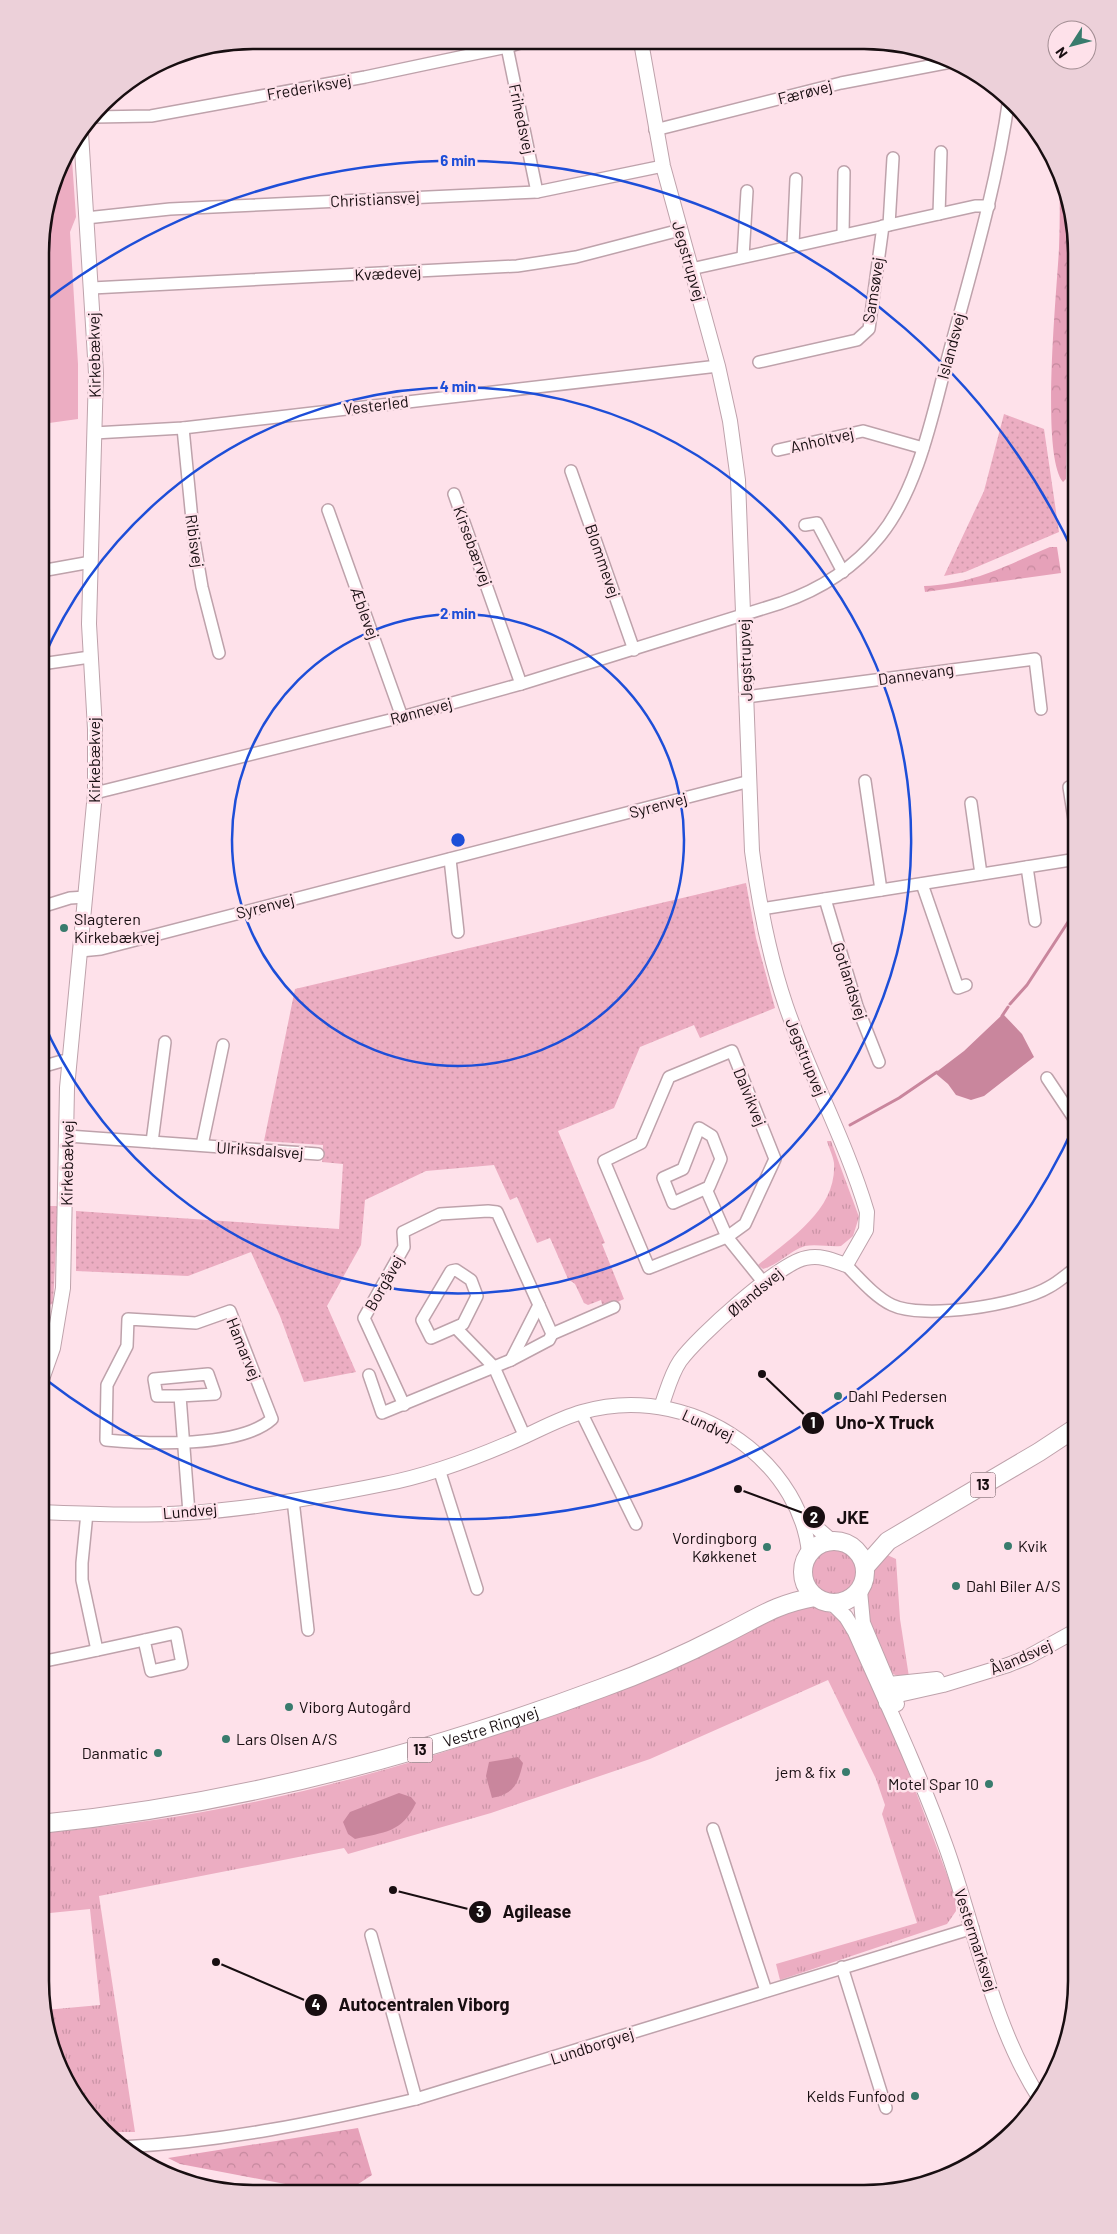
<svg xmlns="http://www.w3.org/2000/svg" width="1117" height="2234" font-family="Barlow,sans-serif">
<defs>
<pattern id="grass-tufts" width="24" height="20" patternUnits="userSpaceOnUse" patternTransform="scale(1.25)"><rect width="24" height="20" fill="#ecadc2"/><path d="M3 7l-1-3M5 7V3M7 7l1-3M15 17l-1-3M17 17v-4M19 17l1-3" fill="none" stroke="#ca94a6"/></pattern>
<pattern id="forest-crowns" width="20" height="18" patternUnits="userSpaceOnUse" patternTransform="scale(1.25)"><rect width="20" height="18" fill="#e6a1b9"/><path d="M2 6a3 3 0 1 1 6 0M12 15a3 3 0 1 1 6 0" fill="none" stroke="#c5899e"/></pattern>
<pattern id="park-dots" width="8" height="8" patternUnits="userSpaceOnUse" patternTransform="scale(1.25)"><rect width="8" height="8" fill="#ecadc2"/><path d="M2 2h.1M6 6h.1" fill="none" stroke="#ca94a6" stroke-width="1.8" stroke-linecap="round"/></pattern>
</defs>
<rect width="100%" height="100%" fill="#fee1ea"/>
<g fill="url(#grass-tufts)">
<path d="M827,1141H831L859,1217L853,1236L841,1246C830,1247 816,1244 805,1246C789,1251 777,1266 763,1269L758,1265C789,1239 837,1210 834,1163C833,1156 829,1148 827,1141Z"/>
<circle cx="834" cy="1572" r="23"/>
<path d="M885,1554L896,1559L900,1619L909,1677C904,1676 897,1676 893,1674C880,1665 862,1615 864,1599C865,1587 878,1564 885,1554Z"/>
<path d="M799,1606L819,1607L834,1615L844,1626L901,1752L955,1896L956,1911L947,1924L780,1980L776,1964L917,1923L882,1814L885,1805L876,1779L828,1680L650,1759L491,1813L348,1854L344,1848L99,1896L135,2132H105L76,2099L51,2049L45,2010L100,2005L90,1909L40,1914V1833C240,1818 436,1762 621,1689C652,1677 684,1664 714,1650C743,1636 768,1616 799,1606Z"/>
</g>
<g fill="url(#forest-crowns)">
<path d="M1059,171L1066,185L1071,214L1066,479L1063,482C1040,454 1057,291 1059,248C1060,222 1060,197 1059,171Z"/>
<path d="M1050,547H1057L1061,573L925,592L924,586C974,584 1005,566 1050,547Z"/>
<polygon points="358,2128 372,2175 346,2192 327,2192 180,2164 168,2158"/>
</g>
<g fill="url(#park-dots)">
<polygon points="1004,414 1044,429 1059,532 965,572 944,576 984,491"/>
<polygon points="746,883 756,938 775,1008 700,1038 694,1025 640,1047 614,1108 558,1131 605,1243 602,1244 624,1299 609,1306 602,1304 601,1300 588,1305 584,1303 575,1284 568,1279 550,1238 537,1243 517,1197 510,1200 494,1165 426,1171 365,1200 361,1245 327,1306 356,1372 304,1382 280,1316 251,1252 188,1276 76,1271 76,1211 339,1229 343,1164 322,1162 323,1145 264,1141 295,989"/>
<polygon points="41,1206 58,1206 53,1304 42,1306 44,1277 41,1277"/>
</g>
<polygon fill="#ecadc2" points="71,146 76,217 70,232 78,364 78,419 42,424 42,225 62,158"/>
<g fill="#c9869d">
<polygon points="1003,1014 1022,1034 1034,1057 984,1096 971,1100 956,1095 948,1084 935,1073 964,1051"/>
<path d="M518,1757L523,1763C518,1784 514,1794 492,1798L486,1776L489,1762Z"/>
<path d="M399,1793L411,1797L416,1803C402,1833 384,1832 355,1839L348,1834L343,1822L350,1812Z"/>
</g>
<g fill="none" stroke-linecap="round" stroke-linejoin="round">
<g stroke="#c9869d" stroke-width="3">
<polyline points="1010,1004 1027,985 1070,919 1077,920"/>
<polyline points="1002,1016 1008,1007"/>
<polyline points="850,1125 899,1098 937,1072"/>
</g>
<g stroke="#bea2ab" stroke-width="14">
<g id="minor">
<polyline points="507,47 537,192"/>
<polyline points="94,117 151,116 365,77 507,47 523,42"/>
<polyline points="655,130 841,83 956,61"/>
<polyline points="939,214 941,152"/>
<polyline points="86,218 170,209 537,192 663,166"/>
<polyline points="889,225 893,158"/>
<polyline points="843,235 844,172"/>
<polyline points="793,245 796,179"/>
<polyline points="743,257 747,191"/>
<polyline points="691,269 975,206 989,206"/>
<polyline points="92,288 517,266 576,257 680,230"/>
<polyline points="759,362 857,340 869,329 883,226"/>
<polyline points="183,428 194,540 202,587 219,653"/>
<polyline points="94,433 183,428 718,366"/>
<polyline points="778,450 863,431 923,448"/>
<polyline points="571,471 634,650"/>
<polyline points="454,494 521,684"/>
<polyline points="328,510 402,717"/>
<polyline points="805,525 817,523 843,572"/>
<polyline points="41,571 91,562"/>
<polyline points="41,664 90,657"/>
<polyline points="746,697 1035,659 1041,709"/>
<polyline points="865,781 881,890"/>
<polyline points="1069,787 1077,839"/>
<path d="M95,793L402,717L521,684L781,603C819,590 854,568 880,536C919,488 933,412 949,353C972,268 997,185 1009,98"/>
<polyline points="971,803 981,874"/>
<polyline points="450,859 458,932"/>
<polyline points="1027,867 1035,921"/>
<polyline points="922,884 958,988 966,985"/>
<polyline points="825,899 857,1006 879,1062"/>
<polyline points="41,907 70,898 86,897"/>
<polyline points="761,909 1077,859"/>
<polyline points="80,951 101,949 750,781"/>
<polygon points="732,1051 775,1159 745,1224 727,1237 649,1268 604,1161 641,1143 669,1077"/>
<polyline points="41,1067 62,1061 70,1062"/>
<polyline points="1047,1078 1077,1123"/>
<polygon points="699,1128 712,1136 721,1159 709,1187 673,1203 663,1178 683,1169"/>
<polyline points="68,1136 318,1154"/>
<polyline points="152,1142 165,1042"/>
<polyline points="202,1145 223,1045"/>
<polyline points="706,1189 727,1237 764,1283"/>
<path d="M846,1265C860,1279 875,1297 892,1305C923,1320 1019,1305 1049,1287C1059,1282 1068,1273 1077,1267"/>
<polygon points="456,1270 471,1280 477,1296 463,1324 431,1338 422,1320 451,1271"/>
<path d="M230,1311L272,1419C240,1448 148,1444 106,1440L107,1385L127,1346L128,1319L196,1323Z"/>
<polyline points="456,1328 494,1367 525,1437"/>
<polyline points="552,1334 614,1307"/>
<polyline points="369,1375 382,1413 511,1360 549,1340 552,1334 539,1305"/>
<polyline points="180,1396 157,1396 154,1379 208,1374 215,1394 180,1396 189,1513"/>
<polyline points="404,1405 364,1318 404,1247 403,1232 440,1214 488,1211 497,1212 539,1305 511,1360"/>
<polyline points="581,1412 636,1524"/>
<polyline points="439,1469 477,1589"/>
<polyline points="293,1500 308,1630"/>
<polyline points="87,1513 82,1563 82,1580 97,1650"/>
<path d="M40,1662C86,1653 131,1643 176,1633L182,1664L151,1671L144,1640"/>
<polyline points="713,1829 766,1991"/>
<polyline points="371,1935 416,2099"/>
<polyline points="842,1967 886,2108"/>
<path d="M122,2147C222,2142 319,2122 416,2099L973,1928"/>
</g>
</g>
<g stroke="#bea2ab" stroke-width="16">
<g id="tertiary">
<path d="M641,42L663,166L718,366L730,421L738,480L752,851C759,904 769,956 786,1006C810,1076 846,1141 867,1212L866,1230L846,1265C832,1260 821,1255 806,1258C779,1263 697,1337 680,1361C671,1374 667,1391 661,1407"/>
<polyline points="41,1382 53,1348 63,1288 67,1088 95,793 95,729 89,624 96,373 81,133"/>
<path d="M40,1512C89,1514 138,1516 187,1513C253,1509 320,1497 384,1484C426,1476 467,1461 507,1444C532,1434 557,1419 582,1412C640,1395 702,1410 748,1447C781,1474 805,1511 809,1553"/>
<polyline points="803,1516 832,1541"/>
<polyline points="860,1591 863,1623 897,1704"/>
<path d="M833,1604L846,1617L855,1632C886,1702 919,1772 945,1844C976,1929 991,2023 1040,2099"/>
<polyline points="883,1689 889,1684 937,1679"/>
<polyline points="886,1703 894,1696 943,1685 1008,1665 1028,1657 1077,1630"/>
</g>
</g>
<g stroke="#bea2ab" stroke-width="20">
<g id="primary">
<circle cx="834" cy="1572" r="31"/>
<polyline points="865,1567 888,1541 1039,1452 1077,1427"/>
<path id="s1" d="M40,1824C233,1805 420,1756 602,1688C644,1673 686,1654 725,1634C759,1617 776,1604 815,1597"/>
</g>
</g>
<use href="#minor" stroke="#fff" stroke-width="11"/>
<use href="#tertiary" stroke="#fff" stroke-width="14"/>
<use href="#primary" stroke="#fff" stroke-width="18"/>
</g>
<g fill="none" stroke="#1d4ed8" stroke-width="2.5">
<circle cx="458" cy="840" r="226"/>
<path d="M43 659A453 453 0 1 1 41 1017"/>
<path d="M1076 1122A679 679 0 0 1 45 1379M45 301A679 679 0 0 1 1076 558"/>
</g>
<g fill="#397b6d" stroke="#fee1ea" stroke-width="2">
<circle cx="64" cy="928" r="5"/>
<circle cx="838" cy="1396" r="5"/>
<circle cx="1008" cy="1546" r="5"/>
<circle cx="767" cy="1547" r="5"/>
<circle cx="956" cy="1586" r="5"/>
<circle cx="289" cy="1707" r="5"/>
<circle cx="226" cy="1739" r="5"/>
<circle cx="158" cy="1753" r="5"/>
<circle cx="846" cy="1772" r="5"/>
<circle cx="989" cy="1784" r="5"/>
<circle cx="915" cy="2096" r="5"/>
</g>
<g text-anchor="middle" stroke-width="5" stroke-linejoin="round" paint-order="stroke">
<g fill="#fee1ea" stroke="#5d4d52" stroke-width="1">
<rect x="970.5" y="1472.5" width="25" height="25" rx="4"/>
<rect x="407.5" y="1737.5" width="25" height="25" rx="4"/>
</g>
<g font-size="15" font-weight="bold" fill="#180e11">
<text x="983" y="1490">13</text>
<text x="420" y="1755">13</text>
</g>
<g font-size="16" fill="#180e11" stroke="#fee1ea">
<text transform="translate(309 87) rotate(-10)" y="6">Frederiksvej</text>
<text transform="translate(805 92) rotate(-14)" y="6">Færøvej</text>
<text transform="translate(522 119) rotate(78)" y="6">Frihedsvej</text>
<text transform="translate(375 199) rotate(-3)" y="6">Christiansvej</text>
<text transform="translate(689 261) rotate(74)" y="6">Jegstrupvej</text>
<text transform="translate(388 273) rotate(-3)" y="6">Kvædevej</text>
<text transform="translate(873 290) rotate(-81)" y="6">Samsøvej</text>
<text transform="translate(951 346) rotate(-75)" y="6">Islandsvej</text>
<text transform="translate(94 355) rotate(-91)" y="6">Kirkebækvej</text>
<text transform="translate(376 405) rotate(-7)" y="6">Vesterled</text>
<text transform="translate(822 440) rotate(-13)" y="6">Anholtvej</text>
<text transform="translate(195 541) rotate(82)" y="6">Ribisvej</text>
<text transform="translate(473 546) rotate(70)" y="6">Kirsebærvej</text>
<text transform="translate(603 561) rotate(71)" y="6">Blommevej</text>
<text transform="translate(365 613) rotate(70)" y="6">Æblevej</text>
<text transform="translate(745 660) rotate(-92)" y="6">Jegstrupvej</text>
<text transform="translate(916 674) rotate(-8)" y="6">Dannevang</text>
<text transform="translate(421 711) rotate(-15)" y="6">Rønnevej</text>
<text transform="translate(94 760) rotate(-90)" y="6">Kirkebækvej</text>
<text transform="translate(658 805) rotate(-15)" y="6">Syrenvej</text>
<text transform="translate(265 906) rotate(-14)" y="6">Syrenvej</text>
<text transform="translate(850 981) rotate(72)" y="6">Gotlandsvej</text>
<text transform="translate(806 1057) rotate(68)" y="6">Jegstrupvej</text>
<text transform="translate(750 1097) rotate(68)" y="6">Dalvikvej</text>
<text transform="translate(260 1150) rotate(4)" y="6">Ulriksdalsvej</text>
<text transform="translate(67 1163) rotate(-89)" y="6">Kirkebækvej</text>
<text transform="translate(384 1283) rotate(-60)" y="6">Borgåvej</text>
<text transform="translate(755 1292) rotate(-40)" y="6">Ølandsvej</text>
<text transform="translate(244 1349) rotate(68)" y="6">Hamarvej</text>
<text transform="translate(708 1425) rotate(25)" y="6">Lundvej</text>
<text transform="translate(190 1511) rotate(-5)" y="6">Lundvej</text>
<text transform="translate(1021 1657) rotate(-23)" y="6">Ålandsvej</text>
<text dy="6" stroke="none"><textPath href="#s1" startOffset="462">Vestre Ringvej</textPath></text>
<text transform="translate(976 1940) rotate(72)" y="6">Vestermarksvej</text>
<text transform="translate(592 2046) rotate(-18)" y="6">Lundborgvej</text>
</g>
<g font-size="16" fill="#180e11" stroke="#fee1ea" text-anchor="start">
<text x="74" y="925">Slagteren<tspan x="74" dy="18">Kirkebækvej</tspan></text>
<text x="848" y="1402">Dahl Pedersen</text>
<text x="757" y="1544" text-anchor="end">Vordingborg<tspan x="757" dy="18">Køkkenet</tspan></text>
<text x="1018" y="1552">Kvik</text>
<text x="966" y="1592">Dahl Biler A/S</text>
<text x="299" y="1713">Viborg Autogård</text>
<text x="236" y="1745">Lars Olsen A/S</text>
<text x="148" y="1759" text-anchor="end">Danmatic</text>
<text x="836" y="1778" text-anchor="end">jem &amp; fix</text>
<text x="979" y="1790" text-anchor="end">Motel Spar 10</text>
<text x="905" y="2102" text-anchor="end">Kelds Funfood</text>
</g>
</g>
<path d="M0 0H1117V2234H0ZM253 49H864A204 204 0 0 1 1068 253V1981A204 204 0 0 1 864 2185H253A204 204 0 0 1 49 1981V253A204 204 0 0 1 253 49Z" fill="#ecd0d9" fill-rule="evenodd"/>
<path fill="none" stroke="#180e11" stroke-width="2.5" d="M253 49H864A204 204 0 0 1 1068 253V1981A204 204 0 0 1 864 2185H253A204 204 0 0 1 49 1981V253A204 204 0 0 1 253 49Z"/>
<circle cx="458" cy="840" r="8" fill="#1d4ed8" stroke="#fee1ea" stroke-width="2.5"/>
<g font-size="15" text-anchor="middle" font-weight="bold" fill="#1d4ed8" stroke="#fee1ea" stroke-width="5" stroke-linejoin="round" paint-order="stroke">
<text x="458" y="166">6 min</text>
<text x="458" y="392">4 min</text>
<text x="458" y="619">2 min</text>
</g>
<path fill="none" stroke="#180e11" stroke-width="2" d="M762 1374L813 1423M738 1489L814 1517M393 1890L480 1912M216 1962L316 2005"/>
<g fill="#180e11" stroke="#fee1ea" stroke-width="2">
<circle cx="762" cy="1374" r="5"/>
<circle cx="738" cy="1489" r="5"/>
<circle cx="393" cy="1890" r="5"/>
<circle cx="216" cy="1962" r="5"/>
<circle cx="813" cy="1423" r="12"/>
<circle cx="814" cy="1517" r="12"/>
<circle cx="480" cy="1912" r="12"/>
<circle cx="316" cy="2005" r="12"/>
</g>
<g font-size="15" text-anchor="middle" font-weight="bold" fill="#fff">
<text x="813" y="1428">1</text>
<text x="814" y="1523">2</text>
<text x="480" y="1917">3</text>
<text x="316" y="2010">4</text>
</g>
<g font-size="18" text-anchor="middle" font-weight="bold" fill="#180e11" stroke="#fee1ea" stroke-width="5" stroke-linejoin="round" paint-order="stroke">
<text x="885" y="1429">Uno-X Truck</text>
<text x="853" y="1524">JKE</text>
<text x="537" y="1918">Agilease</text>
<text x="424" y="2011">Autocentralen Viborg</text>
</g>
<g transform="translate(1072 45) rotate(234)"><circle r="24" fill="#fee1ea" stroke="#a28d93"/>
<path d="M0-4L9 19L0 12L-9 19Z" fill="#397b6d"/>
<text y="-8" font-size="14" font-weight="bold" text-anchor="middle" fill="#180e11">N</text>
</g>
</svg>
